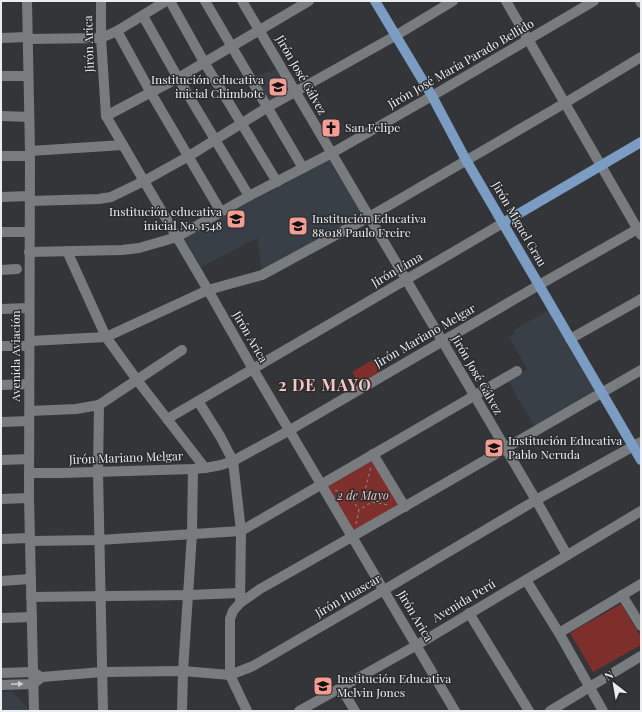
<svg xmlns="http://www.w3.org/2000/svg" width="642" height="712" font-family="'Playfair Display',serif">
<rect width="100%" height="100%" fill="#333538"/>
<g fill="#393f47">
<polygon points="278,69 291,89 270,101 255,76"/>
<polygon points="329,160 362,214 282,261 262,270 257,238 201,267 185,239 186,236"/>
<polygon points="550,309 597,391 535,427 508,381 527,369 509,337 514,334 513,331"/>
<polygon points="1,692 12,692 21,700 27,707 27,711 1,711"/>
</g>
<g fill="#7f2f2b">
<polygon points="374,359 381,371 359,384 352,372"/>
<polygon points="373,455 402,506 353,535 323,484"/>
<polygon points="621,604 641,637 641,645 593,672 570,633"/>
</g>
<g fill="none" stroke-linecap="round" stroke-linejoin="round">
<g stroke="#898b8d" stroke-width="1" stroke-dasharray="3 3" stroke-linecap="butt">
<polyline points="335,490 352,498 365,490 371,467"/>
<polyline points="366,491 372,502"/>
<polyline points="352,499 359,510"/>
<polyline points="356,524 359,510 372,502 389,505"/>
</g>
<g stroke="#797c7f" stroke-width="10">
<polyline points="27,1 30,151 29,498 34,711"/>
<polyline points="101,1 101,38 106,116 144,181 208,290 253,369 455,711"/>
<polyline points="170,1 204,62 277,182"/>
<polyline points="205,1 303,168"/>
<polyline points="242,1 536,500 567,555"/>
<polyline points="506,1 641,235"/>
<polyline points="640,1 641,3"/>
<polyline points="143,16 178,78 249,196"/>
<polyline points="117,31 151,93 221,212"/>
<polyline points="1,38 28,37"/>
<polyline points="28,39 101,38 117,31 166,1"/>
<polyline points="1,76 28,76"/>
<polyline points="1,116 29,117"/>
<polyline points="106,116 178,78 309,1"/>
<polyline points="30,151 123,145"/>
<polyline points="1,156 29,156"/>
<polyline points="1,197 30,196"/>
<polyline points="30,201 99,199 111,197 144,181 189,156 268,107 395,36 453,1"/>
<polyline points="1,232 30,232"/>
<polyline points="67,251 106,337 137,380 205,468"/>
<polyline points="29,252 122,250 139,248 177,237 249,196 332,153 432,96 594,1"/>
<polyline points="1,270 17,269"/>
<polyline points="1,309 29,308"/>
<polyline points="570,339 641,299"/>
<polyline points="30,341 106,337 208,290 262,275 369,217 565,103 641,57"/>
<polyline points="1,346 29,346"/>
<polyline points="1,385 29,384"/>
<polyline points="198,401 220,436 233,461 241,531 240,603 233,611 230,619 230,675 247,711"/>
<polyline points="99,405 98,472 103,711"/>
<polyline points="30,411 76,409 99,405 182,350"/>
<polyline points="167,419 198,401 503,223"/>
<polyline points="1,422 29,421"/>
<polyline points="373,454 405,507"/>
<polyline points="1,460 29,459"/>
<polyline points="29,473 62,473 193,469 205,468 221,465 233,461 290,430 539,285 641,227"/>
<polyline points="1,499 29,498"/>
<polyline points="1,539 30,538"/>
<polyline points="31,541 99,540 241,531 517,371"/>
<polyline points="526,580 559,633 603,711"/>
<polyline points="1,581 30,579"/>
<polyline points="622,595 641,626"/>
<polyline points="31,597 189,595 239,593"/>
<path d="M240,603L260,589C388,517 514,443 641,370"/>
<polyline points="469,613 529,711"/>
<polyline points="1,618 32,617"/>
<polyline points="559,633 641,584"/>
<polyline points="1,673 33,672 38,675"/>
<polyline points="1,685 33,684 42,677 102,672 183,671 230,675 253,666 384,590 536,500 641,442"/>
<polyline points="341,688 355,711"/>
<polyline points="182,711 183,671 192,534 193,469"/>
<polyline points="299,711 417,645 641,511"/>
<polyline points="550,711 641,656"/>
</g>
<g stroke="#7b9cc3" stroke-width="10">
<polyline points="375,1 432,96 466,160 641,460"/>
<polyline points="503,223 641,142"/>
</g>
</g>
<defs><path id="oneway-solid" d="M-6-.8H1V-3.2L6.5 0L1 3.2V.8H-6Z"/></defs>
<use fill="#ced1d2" href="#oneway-solid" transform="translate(17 684) rotate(-3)"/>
<defs>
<g id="school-square" transform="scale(1)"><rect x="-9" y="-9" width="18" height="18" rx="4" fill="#f59c93" stroke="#292b2e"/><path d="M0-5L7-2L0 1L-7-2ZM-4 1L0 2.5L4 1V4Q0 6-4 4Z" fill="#111"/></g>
<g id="church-square" transform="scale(1)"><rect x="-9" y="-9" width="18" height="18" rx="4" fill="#f59c93" stroke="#292b2e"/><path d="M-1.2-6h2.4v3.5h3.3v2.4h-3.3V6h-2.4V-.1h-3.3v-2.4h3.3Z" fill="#111"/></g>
</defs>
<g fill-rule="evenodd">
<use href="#school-square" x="278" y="87"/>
<use href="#church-square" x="331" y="128"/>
<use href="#school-square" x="236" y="219"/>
<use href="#school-square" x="298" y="226"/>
<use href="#school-square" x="494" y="448"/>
<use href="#school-square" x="323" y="686"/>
</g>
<g text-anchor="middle" stroke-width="3" stroke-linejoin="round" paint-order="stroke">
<g font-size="12" fill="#ebedee" stroke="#292b2e">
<text transform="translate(89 44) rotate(-92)" y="4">Jirón Arica</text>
<text transform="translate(461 64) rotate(-30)" y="4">Jirón José María Parado Bellido</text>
<text transform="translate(301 75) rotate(60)" y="4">Jirón José Gálvez</text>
<text transform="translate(519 224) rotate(60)" y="4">Jirón Miguel Grau</text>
<text transform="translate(397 270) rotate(-30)" y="4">Jirón Lima</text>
<text transform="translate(425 336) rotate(-30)" y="4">Jirón Mariano Melgar</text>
<text transform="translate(250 337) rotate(60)" y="4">Jirón Arica</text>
<text transform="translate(16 356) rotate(-90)" y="4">Avenida Aviación</text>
<text transform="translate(477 375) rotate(60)" y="4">Jirón José Gálvez</text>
<text transform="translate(126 458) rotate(-2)" y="4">Jirón Mariano Melgar</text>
<text transform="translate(348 596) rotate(-30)" y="4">Jirón Huascar</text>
<text transform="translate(464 601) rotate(-31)" y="4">Avenida Perú</text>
<text transform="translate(415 616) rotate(59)" y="4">Jirón Arica</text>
</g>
<g font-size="12" fill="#ebedee" stroke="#292b2e" text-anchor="start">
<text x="264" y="84" text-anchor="end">Institución educativa<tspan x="264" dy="14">inicial Chimbote</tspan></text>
<text x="345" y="132">San Felipe</text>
<text x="222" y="216" text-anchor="end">Institución educativa<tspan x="222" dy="14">inicial No. 1548</tspan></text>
<text x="312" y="223">Institución Educativa<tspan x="312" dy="14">88018 Paulo Freire</tspan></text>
<text x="508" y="445">Institución Educativa<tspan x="508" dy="14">Pablo Neruda</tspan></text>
<text x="337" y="683">Institución Educativa<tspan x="337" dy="14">Melvin Jones</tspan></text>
</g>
<g font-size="12" font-style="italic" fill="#fac4be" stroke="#292b2e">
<text x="363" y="500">2 de Mayo</text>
</g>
<g font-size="16" font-weight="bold" letter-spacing="1" fill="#fac6c0" stroke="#292b2e">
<text x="325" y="391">2 DE MAYO</text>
</g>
</g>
<rect width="642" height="712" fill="none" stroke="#ebedee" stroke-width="4"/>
<g transform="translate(614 684) rotate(329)" stroke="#292b2e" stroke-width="3" paint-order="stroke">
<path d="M0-3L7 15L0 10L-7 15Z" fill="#ebedee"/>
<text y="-6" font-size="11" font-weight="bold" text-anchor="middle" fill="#ebedee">N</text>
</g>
</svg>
